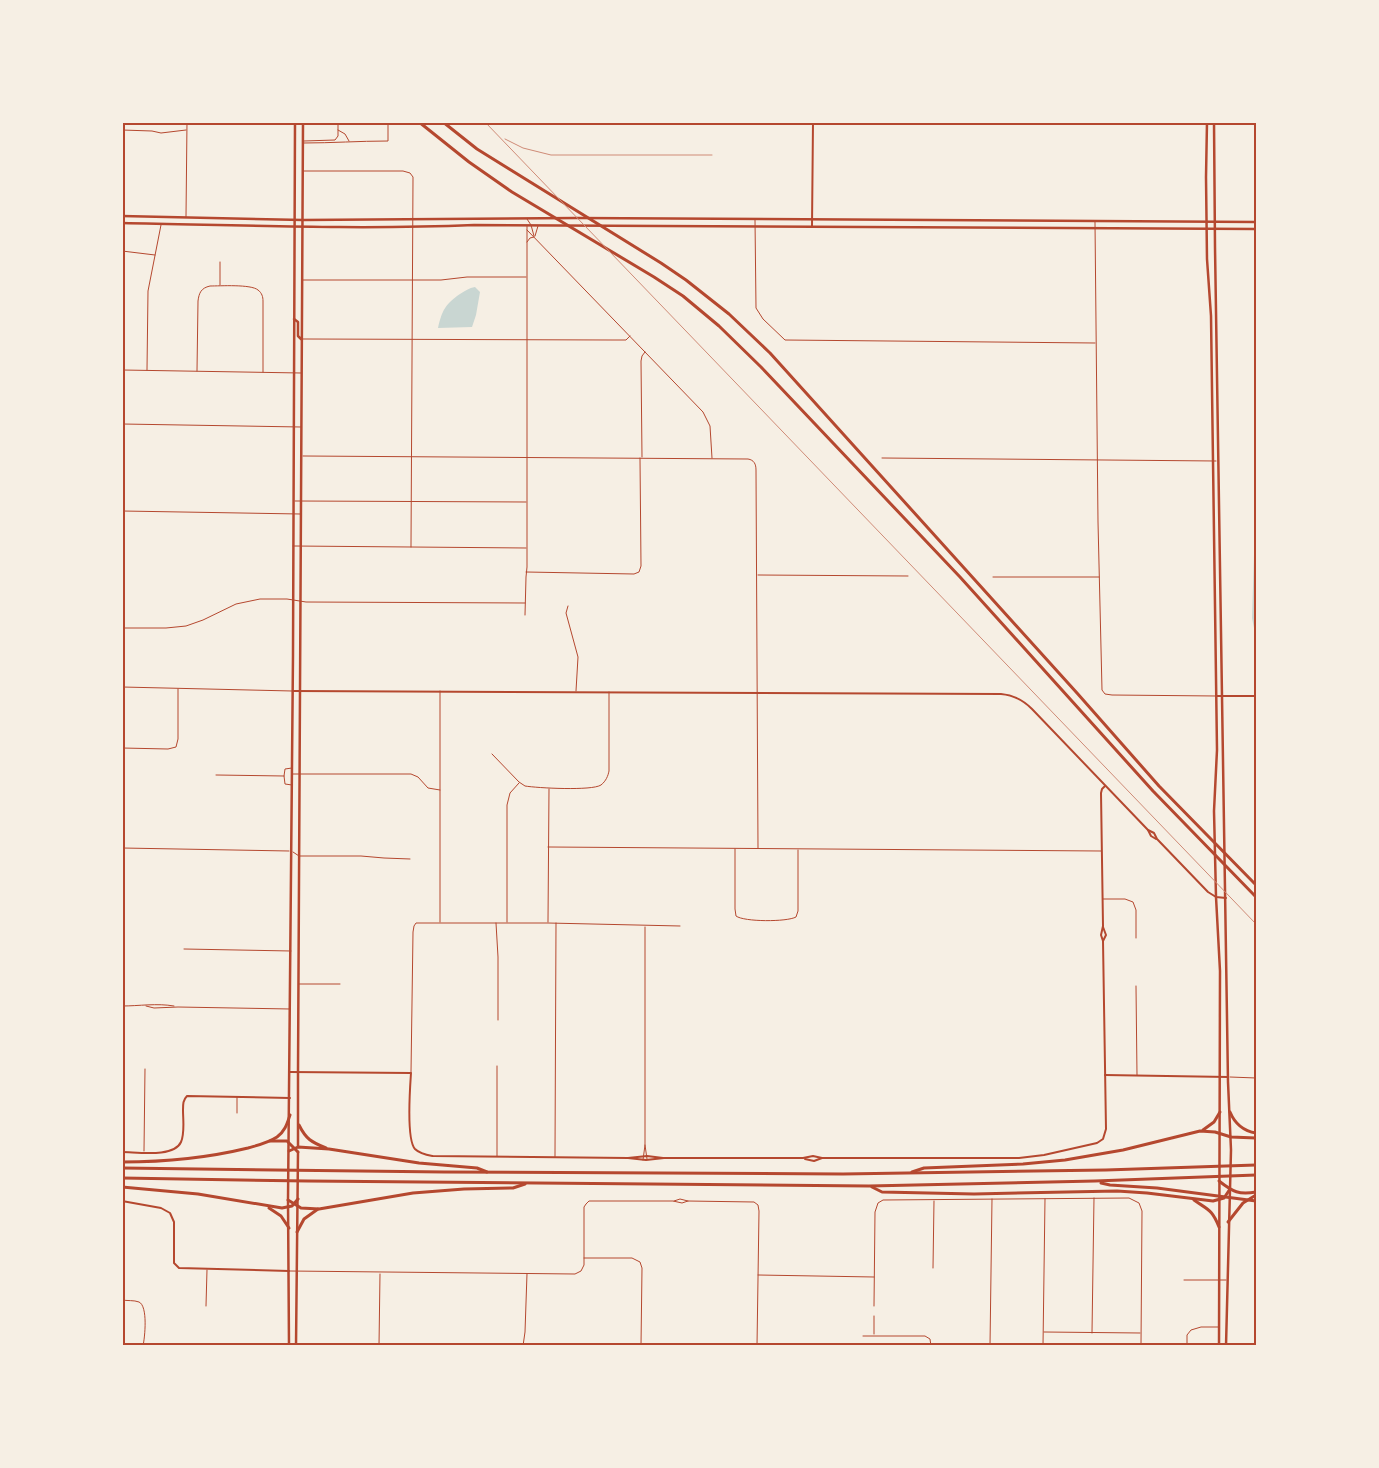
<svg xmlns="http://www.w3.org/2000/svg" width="1379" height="1468" font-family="Commissioner,sans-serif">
<rect width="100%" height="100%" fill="#f6efe4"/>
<g fill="#c9d6d2">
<path d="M475,287L480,292L476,315L472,327L438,328C442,311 445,304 460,294C465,291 469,288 475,287Z"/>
<polygon points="1256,517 1256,638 1252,618 1255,522"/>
<polygon points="1256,1235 1256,1343 1254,1302"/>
</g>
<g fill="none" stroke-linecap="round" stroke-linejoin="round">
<g stroke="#b5482f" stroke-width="1">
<polyline points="122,130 152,131 161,133 186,130"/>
<polyline points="338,130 345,134 349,141"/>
<polyline points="304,141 335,140 338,136 338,122"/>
<path d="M304,143C332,143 359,141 388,141V122"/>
<polyline points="304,171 403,171 410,173 413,177 411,547"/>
<polyline points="186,217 187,122"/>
<polyline points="527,219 531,225 534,236"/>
<polyline points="755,219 756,308 763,319 785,340 1095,343"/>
<polyline points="1095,222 1098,522 1102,690 1105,694 1112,695 1216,696"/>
<polyline points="527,230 703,412 710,426 712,458"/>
<polyline points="535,236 538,226"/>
<polyline points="527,242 530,238 534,237"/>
<polyline points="122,251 155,255"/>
<polyline points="303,280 441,280 467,277 526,277"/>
<polyline points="220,285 220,262"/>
<polyline points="302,339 613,340 626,340 630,336"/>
<polyline points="122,370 301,373"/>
<polyline points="147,370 148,291 161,225"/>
<path d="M197,371L198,301C199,293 201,288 210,286C220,286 251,284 258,290C262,293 263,297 263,301V372"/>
<polyline points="122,424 301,427"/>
<path d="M303,456L748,459C754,460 756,464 756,470L758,848"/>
<polyline points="642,457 641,361 642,356 645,352"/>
<polyline points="882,458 1216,461"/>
<polyline points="295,501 526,502"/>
<polyline points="122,511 300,514"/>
<polyline points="293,546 526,548"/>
<polyline points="526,572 634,574 639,572 641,566 640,458"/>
<polyline points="758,575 908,576"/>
<polyline points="993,577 1099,577"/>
<polyline points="568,606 566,613 578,657 576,691"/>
<polyline points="525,615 526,577 527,567 527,226"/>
<polyline points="122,628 166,628 186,626 203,620 236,604 260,599 287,599 306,602 525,603"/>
<polyline points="122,687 292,691"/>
<polyline points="122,748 168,749 176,747 178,739 178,689"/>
<path d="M492,754L519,782L525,786C537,788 592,791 601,785C606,781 608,776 609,771V692"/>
<polyline points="292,768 285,769 284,776 285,784 292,785"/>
<polyline points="293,774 411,774 418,777 428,788 440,790"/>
<polyline points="216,775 284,776"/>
<polyline points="548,847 1101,851"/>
<polyline points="122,848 289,851"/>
<path d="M735,849V909L736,916C744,922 787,922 796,917L798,911V850"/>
<polyline points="293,852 299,856 361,856 384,858 410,859"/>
<polyline points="1103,899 1125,899 1133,902 1136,910 1136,938"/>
<polyline points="440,922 440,691"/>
<polyline points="507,922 507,805 510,793 519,783"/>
<polyline points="548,922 549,789"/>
<polyline points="496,923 498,957 498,1020"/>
<polyline points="184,949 291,951"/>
<polyline points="299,984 340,984"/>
<polyline points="1136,986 1137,1075"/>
<path d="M122,1006C139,1006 157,1003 174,1006"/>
<polyline points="146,1006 154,1008 178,1007 290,1009"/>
<polyline points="411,1073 413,932 414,926 416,923 548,923 680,926"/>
<polyline points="1230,1077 1256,1078"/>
<polyline points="237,1113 237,1097"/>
<polyline points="645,1145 647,1159"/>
<polyline points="144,1151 145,1069"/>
<polyline points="497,1156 497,1066"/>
<polyline points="555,1157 556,923"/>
<polyline points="643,1160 645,1145 645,927"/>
<polyline points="674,1201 680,1199 688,1201"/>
<polyline points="584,1258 632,1258 640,1262 642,1268 641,1346"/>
<polyline points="933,1268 934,1201"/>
<polyline points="289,1271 575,1274 581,1271 584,1265 584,1207 586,1204 589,1201 673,1201 682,1203 688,1201 754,1202 758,1205 759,1211 757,1346"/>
<polyline points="758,1275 874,1277"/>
<polyline points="1184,1280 1226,1280"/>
<path d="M122,1300C127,1301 134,1300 139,1302C148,1306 145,1337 143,1346"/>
<polyline points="206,1306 207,1270"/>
<polyline points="874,1306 875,1212 878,1203 883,1200 1129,1198 1139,1203 1142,1211 1141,1346"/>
<polyline points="1044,1332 1140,1333"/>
<polyline points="1092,1333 1094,1198"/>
<polyline points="874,1334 874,1316"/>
<polyline points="863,1336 925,1336 930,1339 931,1346"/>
<polyline points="379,1346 380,1274"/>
<polyline points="523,1346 525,1332 527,1274"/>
<polyline points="990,1346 992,1199"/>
<polyline points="1043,1346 1045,1199"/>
<polyline points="1187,1346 1187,1335 1191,1330 1201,1327 1219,1327"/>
</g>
<g stroke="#b5482f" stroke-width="2">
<polyline points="812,226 813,122"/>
<path d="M293,691L1001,694C1014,695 1023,700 1032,709L1148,830L1154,833L1157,839L1208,892L1216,897L1226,898"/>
<polyline points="1216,696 1256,696"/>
<polyline points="1148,830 1151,836 1156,839"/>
<polyline points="1103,941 1106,935 1103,927"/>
<path d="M290,1072L411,1073C410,1088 406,1139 415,1149C420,1154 427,1155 433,1156L628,1158L647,1156L663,1158"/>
<polyline points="1105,1075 1228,1077"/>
<path d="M122,1152C137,1152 174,1158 181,1142C185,1133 183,1120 183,1110C183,1104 183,1100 187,1096L290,1098"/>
<polyline points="628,1158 646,1160 664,1158 803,1158 813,1156 822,1158 1019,1158 1044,1155 1097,1143 1103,1139 1106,1129 1103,941 1101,935 1103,926 1101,793 1102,789 1105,786"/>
<polyline points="805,1159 814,1161 822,1158"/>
<polyline points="122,1201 161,1208 170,1213 174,1222 174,1263 179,1268 289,1271"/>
</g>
<g stroke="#b5482f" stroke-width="2.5">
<polyline points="1207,122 1206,177 1207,259 1211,316 1217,750 1214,811 1216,897 1220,971 1219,1346"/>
<polyline points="1214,122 1215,247 1228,1082 1231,1150 1226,1346"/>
<polyline points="122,216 303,220 577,218 1256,222"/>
<path d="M122,223C240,225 357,230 474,225L1256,229"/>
<polyline points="294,319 298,322 298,336 301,339"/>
<path d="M298,1147V1072C300,756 302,439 303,122"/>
<polyline points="289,1346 288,1200 293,655 295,122"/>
<polyline points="296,1346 298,1152"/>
</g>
<g stroke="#b5482f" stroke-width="3">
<polyline points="419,122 469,162 512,192 654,277 683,296 719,326 761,367 960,577 1153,791 1256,897"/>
<polyline points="443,122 477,149 661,263 686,280 729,314 770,353 1077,693 1159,786 1256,885"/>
<path d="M1230,1112C1235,1124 1243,1131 1256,1133"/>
<path d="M299,1125C306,1139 311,1142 326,1148"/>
<polyline points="1203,1130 1214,1122 1220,1112"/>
<polyline points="270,1141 287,1141 298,1152"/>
<polyline points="289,1151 298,1147 329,1149 419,1163 477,1168 487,1172"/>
<path d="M122,1162C165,1162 207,1158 248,1148C258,1145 268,1143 277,1137C285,1131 287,1124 290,1115"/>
<polyline points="122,1168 444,1172 843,1174 1106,1170 1256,1165"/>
<polyline points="912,1172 924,1168 1023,1164 1065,1160 1123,1150 1200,1131 1215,1132 1231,1137 1256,1138"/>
<polyline points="122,1178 308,1181 869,1186 1095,1181 1256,1175"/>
<path d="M1219,1181C1233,1192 1239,1195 1256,1192"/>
<polyline points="1101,1183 1110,1185 1157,1188 1256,1201"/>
<polyline points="122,1187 198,1194 282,1208 292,1206 298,1199"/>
<polyline points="872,1187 882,1192 974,1194 1117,1191 1147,1193 1213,1201 1224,1198 1230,1189"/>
<polyline points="288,1200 301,1208 319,1209 413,1193 464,1189 513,1188 525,1184"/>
<path d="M1194,1200C1208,1210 1212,1209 1219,1227"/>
<polyline points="269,1208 281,1216 289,1228"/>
<polyline points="1228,1222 1243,1203 1256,1195"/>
<polyline points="297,1232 304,1219 318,1209"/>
</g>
<g stroke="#cf8b77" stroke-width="1">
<polyline points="485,122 1256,924"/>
<polyline points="505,139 523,148 551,155 712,155"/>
</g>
</g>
<rect width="1379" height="1468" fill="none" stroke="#f6efe4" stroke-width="248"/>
<rect x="124" y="124" width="1131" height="1220" fill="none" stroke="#b5482f" stroke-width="2"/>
</svg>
